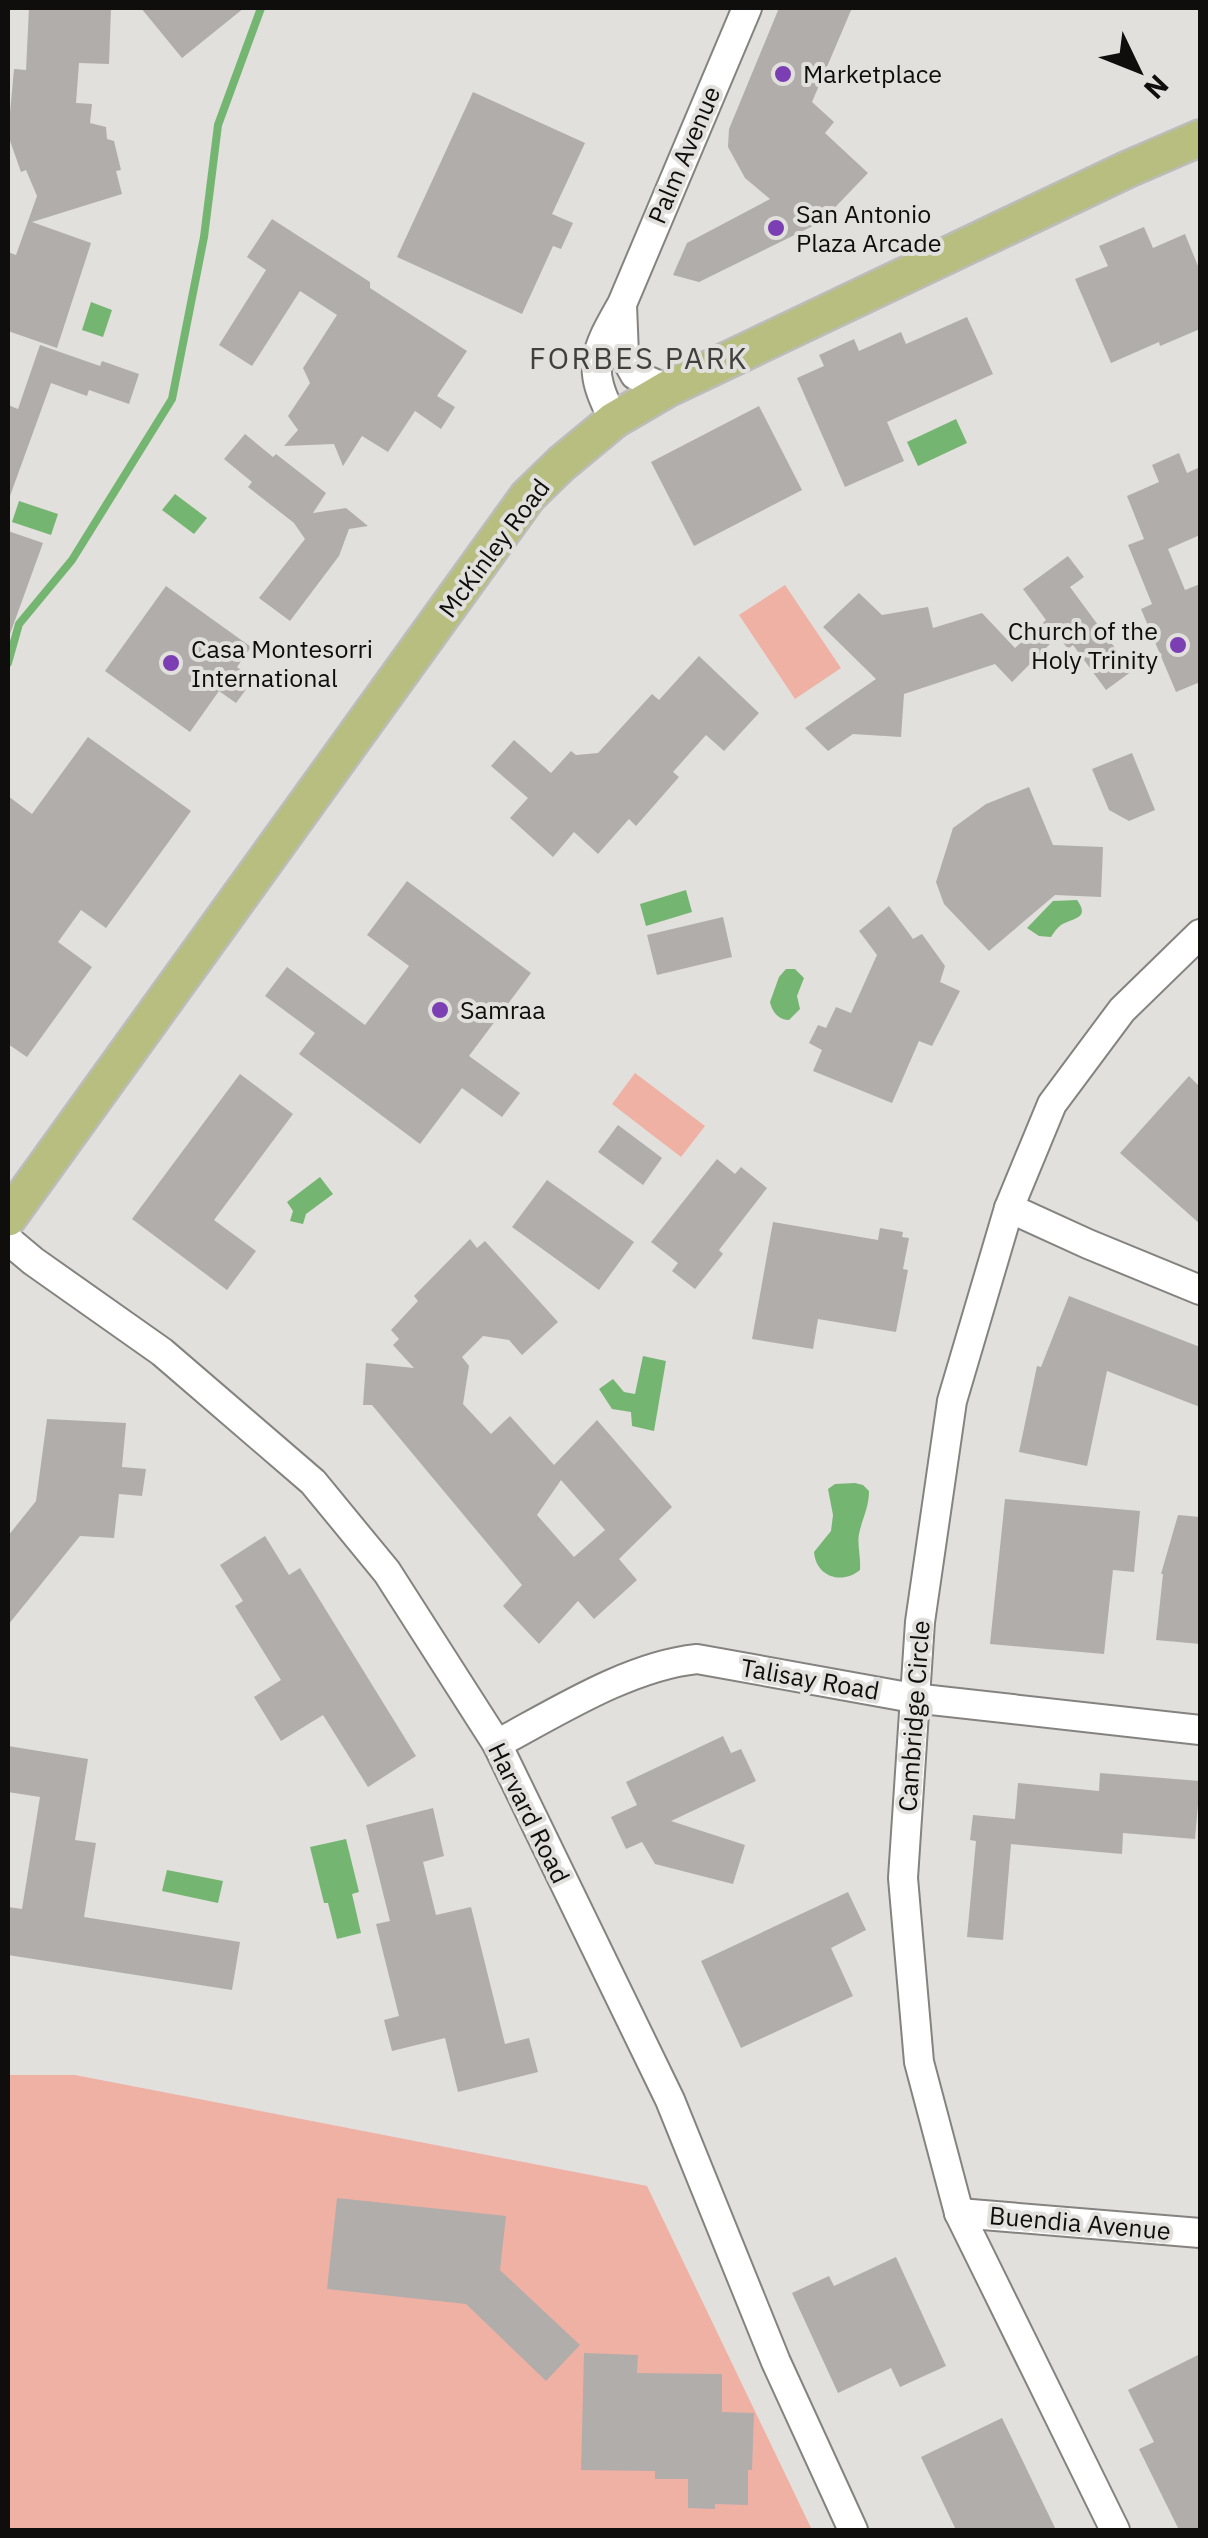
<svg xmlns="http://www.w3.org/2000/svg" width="1208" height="2538" font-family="'IBM Plex Sans',sans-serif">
<rect width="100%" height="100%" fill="#e2e0dc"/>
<g fill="#f0b1a5">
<polygon points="785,585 841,668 795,699 739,615"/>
<polygon points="635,1073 705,1126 681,1157 612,1104"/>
<polygon points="8,2075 75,2075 647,2186 812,2530 8,2530"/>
</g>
<g fill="#74b571">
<polygon points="91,302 112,310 103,337 82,330"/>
<polygon points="956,419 967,443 918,466 907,442"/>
<polygon points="175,494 207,518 194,534 162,510"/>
<polygon points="19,501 58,514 51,535 12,522"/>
<polygon points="686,890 692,912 646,926 640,904"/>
<path d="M1077,900C1091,919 1072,918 1061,925C1057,928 1054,932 1051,937L1039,936L1027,928L1053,901Z"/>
<path d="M786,969H795L804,978L797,996L800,1009L789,1020C779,1020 772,1012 770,1002L779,977Z"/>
<polygon points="320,1177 333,1194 306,1214 303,1224 290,1221 293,1211 287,1202"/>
<polygon points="643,1356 666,1361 654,1431 632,1426 631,1412 612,1409 599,1389 613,1379 624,1392 635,1394"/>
<path d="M855,1483L863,1485L869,1491C869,1508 862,1519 859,1534C857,1544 861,1558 860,1570C842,1585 816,1577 814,1552L831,1531L833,1515L828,1489L835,1484Z"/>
<polygon points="346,1839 359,1892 352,1894 361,1933 337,1939 328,1903 324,1903 310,1847"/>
<polygon points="167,1870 223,1881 218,1903 162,1891"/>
</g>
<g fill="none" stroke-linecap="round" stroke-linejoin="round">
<polyline stroke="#74b571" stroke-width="8" points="8,663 19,624 72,560 172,399 204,237 218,125 261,8"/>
</g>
<g fill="#b1adaa" fill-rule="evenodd">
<polygon points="29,8 111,8 109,64 79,63 76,103 92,104 90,123 106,127 107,139 114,141 121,170 116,171 122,194 32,222 91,243 57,348 8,331 8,252 16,255 37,196 26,170 21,172 8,135 14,69 26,70"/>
<polygon points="141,8 244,8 182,58"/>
<polygon points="779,8 852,8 812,102 834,122 825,133 868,173 821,222 699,282 673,275 687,243 770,199 745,178 728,147 729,129"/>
<polygon points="473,92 585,143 552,214 573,223 561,249 553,246 522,314 397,257"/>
<polygon points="272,219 370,282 370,288 467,351 437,396 455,407 441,429 415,411 388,452 362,436 343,466 334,444 284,446 298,430 288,416 310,383 303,368 337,315 300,291 252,366 219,345 266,270 247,257"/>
<polygon points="1144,227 1153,248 1185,234 1200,271 1200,329 1160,346 1159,342 1111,363 1075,279 1108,266 1099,246"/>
<polygon points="967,317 993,374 887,422 904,461 845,487 797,378 824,366 819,355 854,339 859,351 901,332 906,344"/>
<polygon points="40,345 100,366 102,361 139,374 129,404 89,390 87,396 51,383 10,496 8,495 8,405 18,409"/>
<polygon points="759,406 802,490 694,546 651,462"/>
<polygon points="245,434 273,457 276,454 326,493 313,513 346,508 368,526 349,529 339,556 290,621 259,598 305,539 294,523 248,487 252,482 224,459"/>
<polygon points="1179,453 1187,473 1200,467 1200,535 1168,549 1185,590 1200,584 1200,682 1176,692 1141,609 1152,604 1128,545 1144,539 1127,496 1159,482 1152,465"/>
<polygon points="8,531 43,543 10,634 8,634"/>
<polygon points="1068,556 1084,577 1070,587 1132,671 1106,690 1073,645 1068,649 1058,636 1012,682 995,664 904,694 901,737 853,734 828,751 805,728 876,679 823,627 859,593 882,615 928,607 933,628 982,613 1015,648 1046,620 1023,589"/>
<polygon points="166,586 251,647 237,667 253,680 236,703 219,691 190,732 105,671"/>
<polygon points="699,656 759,713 724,751 706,735 673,772 679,777 636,826 629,819 598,854 574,832 553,857 510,818 528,798 491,766 514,740 551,773 571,751 576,755 598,753 652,694 659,700"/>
<polygon points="88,737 191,811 106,928 81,910 58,942 92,967 27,1057 8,1044 8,796 32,814"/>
<polygon points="1132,753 1155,810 1129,821 1109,810 1092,769"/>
<polygon points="1029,787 1053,845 1103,847 1101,897 1055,895 989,951 944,904 936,882 953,828 986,804"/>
<polygon points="407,881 531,973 469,1056 520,1093 502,1117 462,1088 420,1144 299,1054 315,1033 265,996 287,967 365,1025 409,966 367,935"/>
<polygon points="889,906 913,939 922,934 945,966 940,982 960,991 932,1046 919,1041 892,1103 813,1071 822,1050 809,1043 818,1025 826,1028 836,1007 851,1013 877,955 859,931"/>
<polygon points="723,917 732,957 657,975 647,935"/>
<polygon points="240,1074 293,1114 214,1220 256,1251 227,1290 132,1219"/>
<polygon points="1189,1076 1200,1087 1200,1224 1120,1153"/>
<polygon points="618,1125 662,1158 643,1185 598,1152"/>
<polygon points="717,1159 735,1174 741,1167 767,1188 719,1250 723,1254 695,1289 672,1271 678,1263 651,1242"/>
<polygon points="547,1180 634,1242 599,1290 512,1227"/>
<polygon points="773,1222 878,1240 880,1228 903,1232 902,1237 909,1238 903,1269 908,1270 896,1332 818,1319 813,1349 752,1339"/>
<path d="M470,1239L477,1248L485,1241L558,1322L522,1355L509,1340L483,1336L462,1357L469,1366L463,1404L491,1434L510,1416L554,1465L597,1420L672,1507L619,1559L637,1580L594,1619L578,1601L539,1644L503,1606L522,1585L372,1405H363L366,1363L414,1368L393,1345L399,1339L391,1330L418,1301L414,1296ZM561,1480L605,1530L574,1557L537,1515Z"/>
<polygon points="1069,1296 1200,1347 1200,1407 1107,1371 1087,1466 1019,1452 1037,1366 1041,1367"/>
<polygon points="47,1419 126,1423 122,1467 146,1469 142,1496 119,1494 114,1538 80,1536 8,1625 8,1536 36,1501"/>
<polygon points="1005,1499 1140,1511 1134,1572 1113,1570 1104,1654 990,1644"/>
<polygon points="1178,1515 1200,1517 1200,1644 1156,1640 1163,1574 1161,1574"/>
<polygon points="265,1536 289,1575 300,1568 416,1756 368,1787 323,1715 281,1741 254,1697 281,1680 235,1606 243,1601 220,1565"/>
<polygon points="723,1736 731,1753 741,1749 756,1781 671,1821 745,1845 733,1884 655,1864 642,1842 626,1849 611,1817 637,1805 626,1782"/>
<polygon points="8,1746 88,1759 75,1840 96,1843 84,1917 240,1942 232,1990 8,1955 8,1907 22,1909 40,1797 8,1792"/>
<polygon points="1100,1773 1200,1781 1195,1839 1123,1833 1122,1854 1011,1844 1003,1940 967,1937 976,1841 970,1840 973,1815 1015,1819 1018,1783 1099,1791"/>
<polygon points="433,1808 444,1856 423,1862 436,1915 471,1907 505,2044 529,2038 538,2072 458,2092 445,2038 392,2051 384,2020 399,2016 376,1924 390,1921 366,1825"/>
<polygon points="848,1892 866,1930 831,1948 853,1996 741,2048 701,1961"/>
<polygon points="337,2198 506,2216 500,2270 580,2345 546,2381 466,2304 327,2289"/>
<polygon points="896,2257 946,2366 900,2387 891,2368 838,2393 792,2293 829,2276 834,2286"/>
<polygon points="584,2353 638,2355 637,2373 722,2374 722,2412 754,2413 752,2470 748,2470 748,2505 715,2504 715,2509 688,2508 688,2479 655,2479 655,2471 581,2470"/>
<polygon points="1200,2354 1200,2530 1179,2530 1139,2449 1154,2442 1128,2390"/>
<polygon points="1002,2418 1056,2530 956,2530 921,2457"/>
</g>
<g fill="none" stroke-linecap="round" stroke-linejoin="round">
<g stroke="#84837f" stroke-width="32">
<g id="minor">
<polyline points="622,305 624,355 635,375 667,389"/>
<path d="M614,420C586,368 594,353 622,304L747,8"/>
<polyline points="1009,1208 1088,1244 1200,1290"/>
<polyline points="8,1240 33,1261 162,1352 313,1482 387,1572 497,1744 670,2100 776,2362 853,2530"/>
<path d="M497,1744C557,1712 629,1666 697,1659L913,1698L1200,1730"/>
<polyline points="959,2213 1200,2233"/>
<polyline points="1115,2530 959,2213 919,2062 903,1878 920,1622 952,1401 1009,1208 1052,1104 1122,1010 1200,934"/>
</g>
</g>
<g stroke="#bcbcbb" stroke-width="40">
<polyline id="major" points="8,1218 528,496 561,464 614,420 667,389 1126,170 1200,138"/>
</g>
<use href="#minor" stroke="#fff" stroke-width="28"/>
<use href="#major" stroke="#b8be80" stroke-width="35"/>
</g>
<g fill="#7c3eb3" stroke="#e2e0dc" stroke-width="4">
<circle cx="783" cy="74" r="10"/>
<circle cx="776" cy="228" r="10"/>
<circle cx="1178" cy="645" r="10"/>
<circle cx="171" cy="663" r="10"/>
<circle cx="440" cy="1010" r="10"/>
</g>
<g text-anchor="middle" stroke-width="8" stroke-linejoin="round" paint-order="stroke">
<g font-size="25" fill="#0f0e0d" stroke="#e2e0dc" text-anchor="start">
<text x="803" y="83">Marketplace</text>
<text x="796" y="223">San Antonio<tspan x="796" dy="29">Plaza Arcade</tspan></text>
<text x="1158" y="640" text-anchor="end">Church of the<tspan x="1158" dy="29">Holy Trinity</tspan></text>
<text x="191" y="658">Casa Montesorri<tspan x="191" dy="29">International</tspan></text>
<text x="460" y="1019">Samraa</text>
</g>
<g font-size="25" fill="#0f0e0d" stroke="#e2e0dc">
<text transform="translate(684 155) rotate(-67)" y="9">Palm Avenue</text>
<text transform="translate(494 548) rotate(-53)" y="9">McKinley Road</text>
<text transform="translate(810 1679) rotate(10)" y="9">Talisay Road</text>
<text transform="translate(914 1716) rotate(-86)" y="9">Cambridge Circle</text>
<text transform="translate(529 1813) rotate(64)" y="9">Harvard Road</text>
<text transform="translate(1080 2223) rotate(5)" y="9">Buendia Avenue</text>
</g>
<g font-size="30" letter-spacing="2.5" fill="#41403c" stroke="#e2e0dc">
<text x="639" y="369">FORBES PARK</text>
</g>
</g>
<rect width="1208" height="2538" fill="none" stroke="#0f0e0d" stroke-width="20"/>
<g transform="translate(1138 70) rotate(133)" stroke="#e2e0dc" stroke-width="8" paint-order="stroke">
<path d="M0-8L18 38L0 25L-18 38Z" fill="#0f0e0d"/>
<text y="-15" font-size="28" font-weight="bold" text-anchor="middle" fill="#0f0e0d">N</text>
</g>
</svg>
